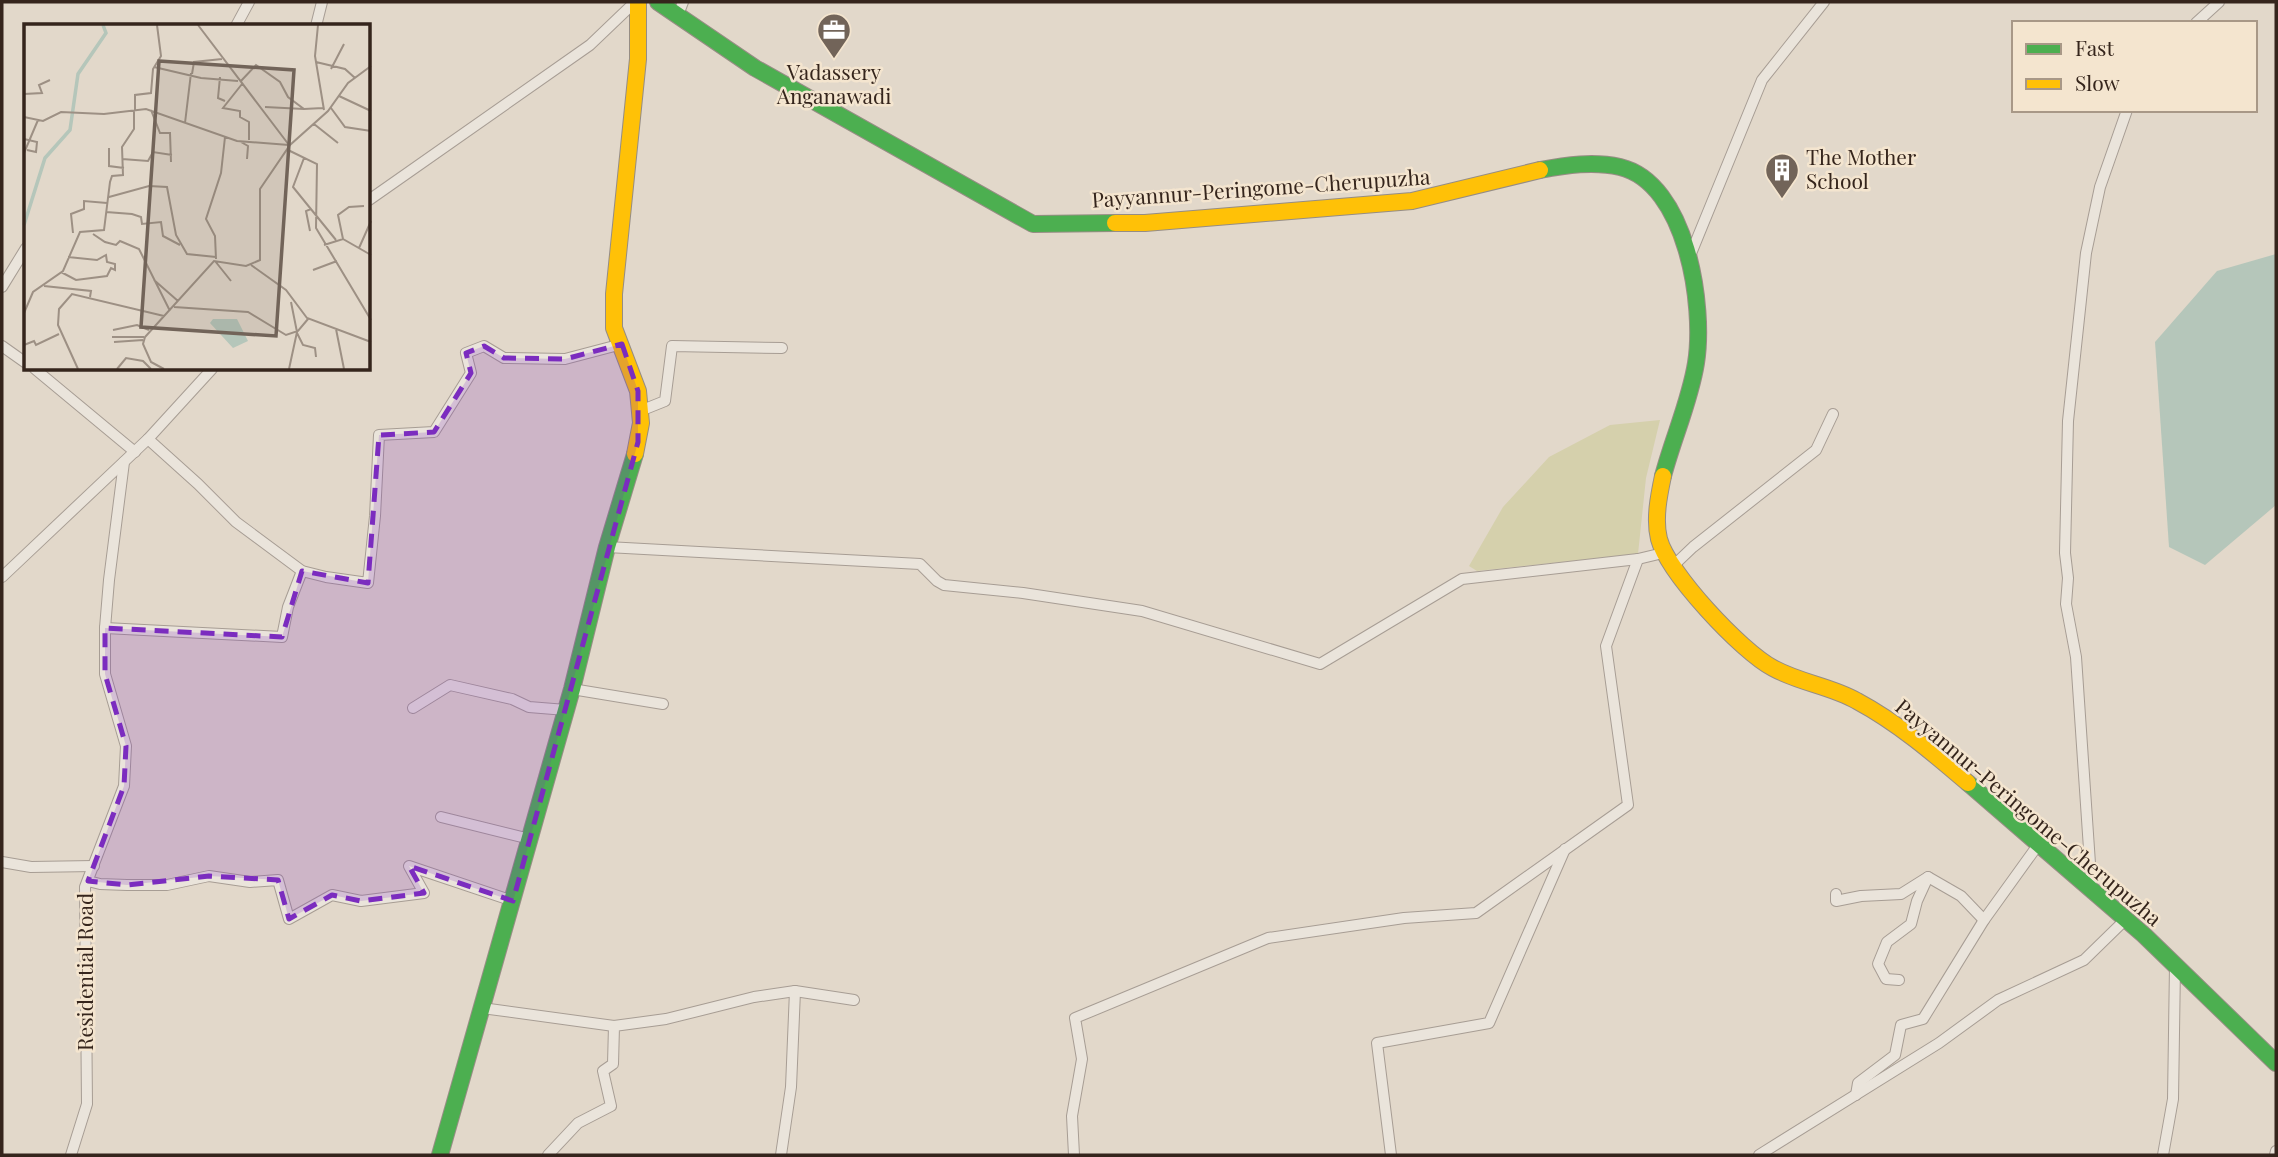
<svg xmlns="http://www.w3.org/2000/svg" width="2278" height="1157" font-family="'Playfair Display',serif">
<rect width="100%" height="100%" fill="#e2d8ca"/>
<polygon fill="#d5d0ac" points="1660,420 1646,478 1638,554 1477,571 1469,566 1503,507 1549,457 1610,425"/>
<polygon fill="#b5c6ba" points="2276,254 2276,505 2205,565 2169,547 2155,342 2217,271"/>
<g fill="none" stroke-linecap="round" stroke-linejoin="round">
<g stroke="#a79d94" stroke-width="12">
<g id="street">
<polyline points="678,15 683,2"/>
<polyline points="2196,23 2219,2"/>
<polyline points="236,26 249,2"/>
<polyline points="316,26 322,2"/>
<polyline points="369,200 590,45 635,2"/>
<polyline points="1690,256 1762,80 1824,2"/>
<polyline points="2,287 26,248"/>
<polyline points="2,346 26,363"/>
<polyline points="35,369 135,452"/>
<polyline points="640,411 665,401 672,346 782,348"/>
<polyline points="148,439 198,484 236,522 302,571 326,577 368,583 375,516 379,435 434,432 471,373 466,353 484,346 504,358 565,359 622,344"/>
<polyline points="607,547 920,564 937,581 944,585 1023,593 1142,611 1320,664 1462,579 1638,559 1663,553"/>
<polyline points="1672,567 1693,547 1816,450 1833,414"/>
<polyline points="2,577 148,439 212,369"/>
<polyline points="105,628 282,637 288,607 302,571"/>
<polyline points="572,689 663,704"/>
<polyline points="413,708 450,685 512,699 529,707 566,710"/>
<polyline points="441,817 530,839"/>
<polyline points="2,862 31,867 94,866"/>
<polyline points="88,881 100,884 127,885 167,885 209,876 250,882 278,880 289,919 332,895 361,901 424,893 409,866 513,901"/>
<polyline points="2092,893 2076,657 2066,604 2068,578 2065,553 2068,421 2086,253 2100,187 2127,110"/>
<polyline points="1836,894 1836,901 1861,896 1901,894 1928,877 1961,896 1984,920"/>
<polyline points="1899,980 1886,979 1878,964 1887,942 1911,924 1917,901 1928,877"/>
<polyline points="482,1008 614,1026"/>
<polyline points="1856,1095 1858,1083 1895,1055 1901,1025 1923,1019 1984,920 2038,845"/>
<polyline points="71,1155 87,1104 85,887 124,786 126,746 105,674 105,628 109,580 124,462"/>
<polyline points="548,1155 578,1123 611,1106 603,1071 613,1064 614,1026 666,1019 754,997 795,991 854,1000"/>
<polyline points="781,1155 791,1087 795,991"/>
<polyline points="1074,1155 1072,1116 1082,1059 1075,1018 1268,938 1404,918 1476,913 1628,805 1606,646 1638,559"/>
<polyline points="1391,1155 1377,1043 1489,1023 1565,849"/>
<polyline points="1759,1155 1939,1043 1998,1000 2084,960 2125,920"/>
<polyline points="2163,1155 2173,1099 2175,966"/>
<polyline points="2275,1155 2276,1151"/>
</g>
</g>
<g stroke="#968d84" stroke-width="18">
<g id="fast">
<polyline points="658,2 755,68 1033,224 1115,223"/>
<path d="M1540,170C1566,165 1594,161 1620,167C1687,183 1705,306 1696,363C1690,401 1673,438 1663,476"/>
<polyline points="1968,783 2144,935 2276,1063"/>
<polyline points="440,1155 572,689 607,547 635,454"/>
</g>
</g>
<g stroke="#968d84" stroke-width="18">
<g id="slow">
<polyline points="1115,223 1145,223 1412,201 1540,170"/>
<polyline points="635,454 641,423 638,391 614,328 614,294 638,59 638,2"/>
<path d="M1663,476C1659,495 1654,519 1659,539C1668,573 1741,651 1773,668C1800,683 1831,686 1857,701C1898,723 1933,753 1968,783"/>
</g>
</g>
<use href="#street" stroke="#eae4db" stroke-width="10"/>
<use href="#fast" stroke="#4caf50" stroke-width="16"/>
<use href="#slow" stroke="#ffc107" stroke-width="16"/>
</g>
<path fill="#7b2cbf" fill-opacity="0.2" stroke="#7b2cbf" stroke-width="5" stroke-dasharray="14 9" stroke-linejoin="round" d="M622,344L638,391V442L513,901L409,866L424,893L361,901L332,895L289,919L278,880L209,876L127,885L88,881L124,786L126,746L105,674V628L282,637L302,571L368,583L379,435L434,432L471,373L466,353L484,346L504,358L565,359Z"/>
<defs>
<g id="office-pin" transform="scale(1.75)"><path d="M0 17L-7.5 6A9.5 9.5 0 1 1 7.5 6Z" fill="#726459" stroke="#f4e5cf"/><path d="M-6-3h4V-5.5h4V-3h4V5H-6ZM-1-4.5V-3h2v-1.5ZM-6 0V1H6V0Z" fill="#fff"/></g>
<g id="building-pin" transform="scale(1.75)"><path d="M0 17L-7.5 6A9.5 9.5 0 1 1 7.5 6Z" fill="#726459" stroke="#f4e5cf"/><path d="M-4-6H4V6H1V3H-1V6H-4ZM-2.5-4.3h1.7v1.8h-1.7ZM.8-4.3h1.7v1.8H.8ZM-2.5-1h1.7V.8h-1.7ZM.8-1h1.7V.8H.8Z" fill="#fff"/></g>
</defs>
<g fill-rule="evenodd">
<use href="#office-pin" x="834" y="30"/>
<use href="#building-pin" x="1782" y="170"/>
</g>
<g text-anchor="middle" stroke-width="5" stroke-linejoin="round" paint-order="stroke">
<g font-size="21" fill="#35251c" stroke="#f4e5cf">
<text x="834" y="80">Vadassery<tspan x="834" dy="24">Anganawadi</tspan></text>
<text x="1806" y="165" text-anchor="start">The Mother<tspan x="1806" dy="24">School</tspan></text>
</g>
<g font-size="21" fill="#35251c" stroke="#f4e5cf">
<text transform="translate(1261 189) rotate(-4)" y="7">Payyannur-Peringome-Cherupuzha</text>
<text transform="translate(2028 813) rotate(40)" y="7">Payyannur-Peringome-Cherupuzha</text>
<text transform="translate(86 972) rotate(-90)" y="7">Residential Road</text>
</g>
</g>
<g transform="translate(24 24)">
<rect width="346" height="346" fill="#e2d8ca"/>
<path d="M189,295H213L224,317L209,324L186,299Z" fill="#b5c6ba"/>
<path fill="none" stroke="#b5c6ba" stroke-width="3.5" d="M0,201L21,134L46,106L54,50L82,9L79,1"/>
<path fill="none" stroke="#9d9084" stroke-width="2" d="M174,1L265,121M294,1L291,32L300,86M292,38L321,45L331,54M130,43L177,54L214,57M307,45L320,20M168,50L170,38L198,35M196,53L194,74L201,77M216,58L232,41L256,58L264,73L280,85L299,84M218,60L199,84L216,87V93L225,98V116M0,70L18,69L15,61L26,56M315,72L347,87M241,83L280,85M307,84L321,103L347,107M111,86V71L127,69L129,45L137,32L133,1M127,86L136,109H146L147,138M0,93L19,97L37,88L80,90L122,85L213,117L265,121M161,99L167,49M290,100L314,119M0,115L13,118L12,128L3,126M217,118L224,122L223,135M85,124V142L100,144M264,126L293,140L292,204L347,296M0,129L14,96M280,134L269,163L312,216M98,135L124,137L129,128L148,131M85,173L125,162L143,163L152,211L163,230L192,233M82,188L108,190L117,193L118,200L137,198L139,212L156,221M286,207L282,187L287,185M49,209L47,190L60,185V177L83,179M69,210L81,218L92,221L96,217L115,225L146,287M319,215L314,191L325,183L340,182M300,221L319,215L347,231M335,224L347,197M192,235L191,212L182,195L197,149L201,113M191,237L207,257M227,241L262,266L283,294L347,318M289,246L313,237M37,248L52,256L83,252L87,244L91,246V240L83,238L82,231L73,236L44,233M130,256L154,277M20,262L67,267L66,273M150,283L224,288L262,311L274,307L284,295M0,289L9,268L39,247L56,208L80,206L86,158L88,152L99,151L98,123L110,105V87M312,305L320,345M89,306L113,301L125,306M273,309L279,321L291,324L292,333M88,313H120M90,318L119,316M0,321L10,317L12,321L35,310M54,345L34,301L35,285L48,270L140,292M93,345L102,334L119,337L127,345M140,345L127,338L119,320L121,313L190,237L222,242L236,236V165L266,121L304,87L324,59L347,42M265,345L273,308L267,278"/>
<path fill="#726459" fill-opacity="0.15" stroke="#726459" stroke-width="3.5" d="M135,37L270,46L252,312L117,303Z"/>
<rect width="346" height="346" fill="none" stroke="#35251c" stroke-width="3.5"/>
</g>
<rect width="2278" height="1157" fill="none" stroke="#35251c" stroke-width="7"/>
<rect x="2012" y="21" width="245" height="91" fill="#f4e5cf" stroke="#a89887" stroke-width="2"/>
<rect x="2026" y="44" width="35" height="10" fill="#4caf50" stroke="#a89887" stroke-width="2"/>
<text x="2075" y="56" font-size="21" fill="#35251c">Fast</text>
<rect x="2026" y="79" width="35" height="10" fill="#ffc107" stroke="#a89887" stroke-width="2"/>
<text x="2075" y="91" font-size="21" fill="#35251c">Slow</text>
</svg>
